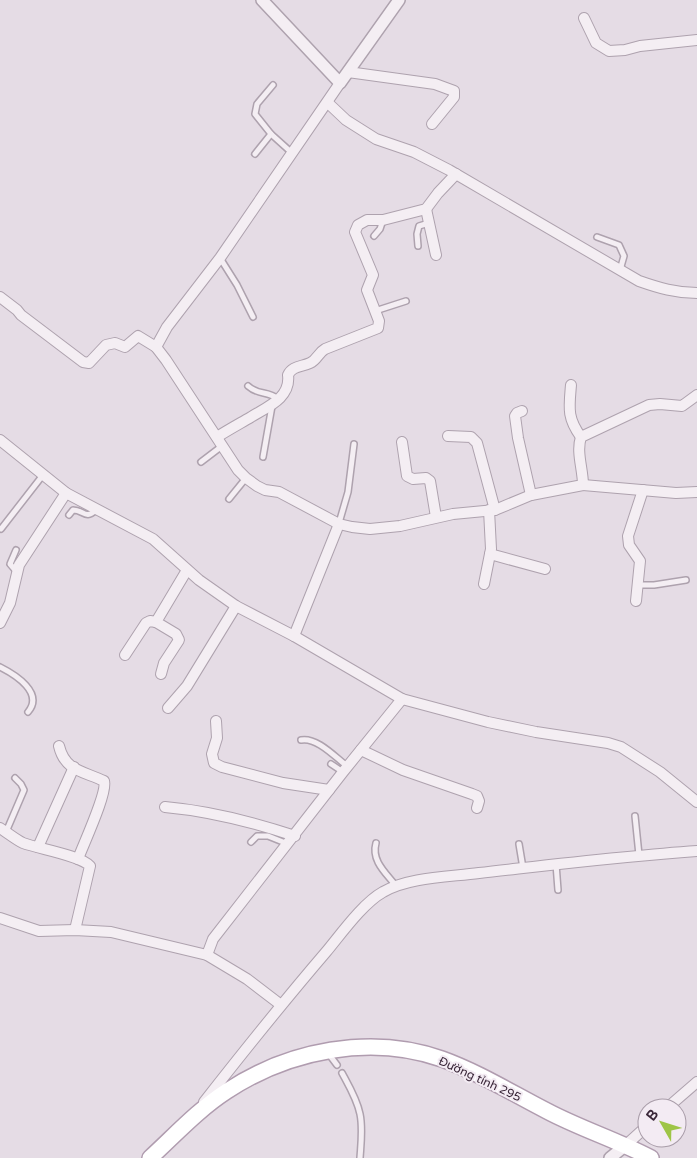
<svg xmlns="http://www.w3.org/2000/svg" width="697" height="1158" font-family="'Varela Round',sans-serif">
<rect width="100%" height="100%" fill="#e5dce5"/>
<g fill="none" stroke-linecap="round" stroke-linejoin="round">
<g stroke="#aea2ae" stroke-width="8">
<g id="service">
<polyline points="273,85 257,104 255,114 271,134 291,152"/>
<polyline points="255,154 271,134"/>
<polyline points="374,236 380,229 383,220"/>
<polyline points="597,237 619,245 624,256 620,270"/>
<polyline points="418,246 417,234 419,226 429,223"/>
<polyline points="220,258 237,285 253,317"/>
<polyline points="375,311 406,301"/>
<path d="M248,386C259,396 267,390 278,399"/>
<polyline points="263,457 272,406"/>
<polyline points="201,462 222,446"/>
<polyline points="229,499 246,478"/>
<path d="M69,515L73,510C84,510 85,520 96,510"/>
<polyline points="339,523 348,492 354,444"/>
<polyline points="1,529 43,475"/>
<polyline points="16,550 10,564 16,571"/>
<polyline points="638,585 654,585 686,580"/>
<path d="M0,667C16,675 44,693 28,712"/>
<path d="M301,740C317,737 335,757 347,766"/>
<polyline points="331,764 343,772"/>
<polyline points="635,816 639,855"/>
<polyline points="6,832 24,790 21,784 15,778"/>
<polyline points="251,842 257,836 268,836 288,844"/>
<path d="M376,843C371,861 386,873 396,886"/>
<polyline points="519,844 523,868"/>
<polyline points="556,864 558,890"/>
<polyline points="328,1053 337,1065"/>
<path d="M342,1073C349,1086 357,1099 360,1114C363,1128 361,1143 360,1158"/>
</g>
</g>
<g stroke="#aea2ae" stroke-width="12">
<g id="minor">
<polyline points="584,18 596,43 609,51 625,50 640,46 697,40"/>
<polyline points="348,72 435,84 454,91 454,97 432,124"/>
<path d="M340,83L220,258L167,327L156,347L166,360L238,470L246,478L257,486L265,490L279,492L339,524L352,527L370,529L400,526L453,514L495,510L531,495L583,485C583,469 576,452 581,437L649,405L660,404L682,406L697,395"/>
<path d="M328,103L346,120L376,139L414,152L449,170L639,281C659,288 676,293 697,293"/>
<polyline points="426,209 436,255"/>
<polyline points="0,297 17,310 21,315 83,362 89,363 106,345 115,343 125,347 138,336 156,347"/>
<path d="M571,385C569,408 567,418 581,437"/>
<polyline points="522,411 517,413 515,416 518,438 531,495"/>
<polyline points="448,436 471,437 477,443 495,510"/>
<path d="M217,437C228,430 239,424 251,417C267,407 291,398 288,375C292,366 301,367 310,363C317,360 318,353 325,349L378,328L379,321L367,290L373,275L355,232L358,225L367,220H383L426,209L438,193L456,174"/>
<polyline points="0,440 66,493 153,539 199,580 236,606 294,636 402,699 488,722 536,732 608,743 621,747 660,772 697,802"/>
<polyline points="402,442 407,476 413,479 426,478 430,481 436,517"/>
<polyline points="583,485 676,493 697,492"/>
<polyline points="490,554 545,569"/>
<polyline points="484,584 491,549 489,510"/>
<polyline points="636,601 640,561 629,545 628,536 643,490"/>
<polyline points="0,623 10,603 19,565 66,493"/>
<polyline points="294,636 339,524"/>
<polyline points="125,655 146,623 150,621 156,622"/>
<polyline points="161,674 164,663 179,640 176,634 156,622 187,570"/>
<polyline points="168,708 187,686 236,606"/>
<polyline points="216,721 217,738 212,754 214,763 222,767 283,783 329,790"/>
<path d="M59,746C65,771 83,771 104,781C108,792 83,845 78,859"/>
<polyline points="361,750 403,770 472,794 477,796 479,801 477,808"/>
<path d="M165,807C209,811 253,822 295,836"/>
<path d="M0,828C8,833 15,839 23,843C39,849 80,855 90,866L75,930"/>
<polyline points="38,847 74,767"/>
<polyline points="0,918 39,931 75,930 111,932 207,955 247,979 281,1005"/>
<polyline points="207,955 213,939 343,772 402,699"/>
<path d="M204,1102C244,1051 284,1001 326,952C341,934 363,903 383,892C408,877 449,877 479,873C551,865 624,856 697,851"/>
<polyline points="667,1108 697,1082"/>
<polyline points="626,1145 647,1126"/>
</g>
</g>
<g stroke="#aea2ae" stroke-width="14">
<g id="tertiary">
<polyline points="262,0 340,83 399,0"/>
<polyline points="610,1158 626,1145"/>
</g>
</g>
<g stroke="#b09caf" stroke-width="18">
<path id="primary" d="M150,1158C175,1135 199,1109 227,1091C289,1050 371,1034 442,1059C478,1072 512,1093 547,1111C581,1129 617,1140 651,1158"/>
</g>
<use href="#service" stroke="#f4eef3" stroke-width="5"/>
<use href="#minor" stroke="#f4eef3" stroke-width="10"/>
<use href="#tertiary" stroke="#f4eef3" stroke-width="11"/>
<use href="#primary" stroke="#fff" stroke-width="15"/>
</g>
<g text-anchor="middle" stroke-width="4" stroke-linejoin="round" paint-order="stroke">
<g font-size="12" fill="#3a2739" stroke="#f3ebf3">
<text transform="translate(480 1079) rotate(25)" y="4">Đường tỉnh 295</text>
</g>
</g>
<g transform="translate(662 1123) rotate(309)"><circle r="24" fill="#f3ebf3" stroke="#a99da9"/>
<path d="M0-4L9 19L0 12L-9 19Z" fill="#9ec546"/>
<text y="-8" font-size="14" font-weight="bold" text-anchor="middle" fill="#3a2739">B</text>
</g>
</svg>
